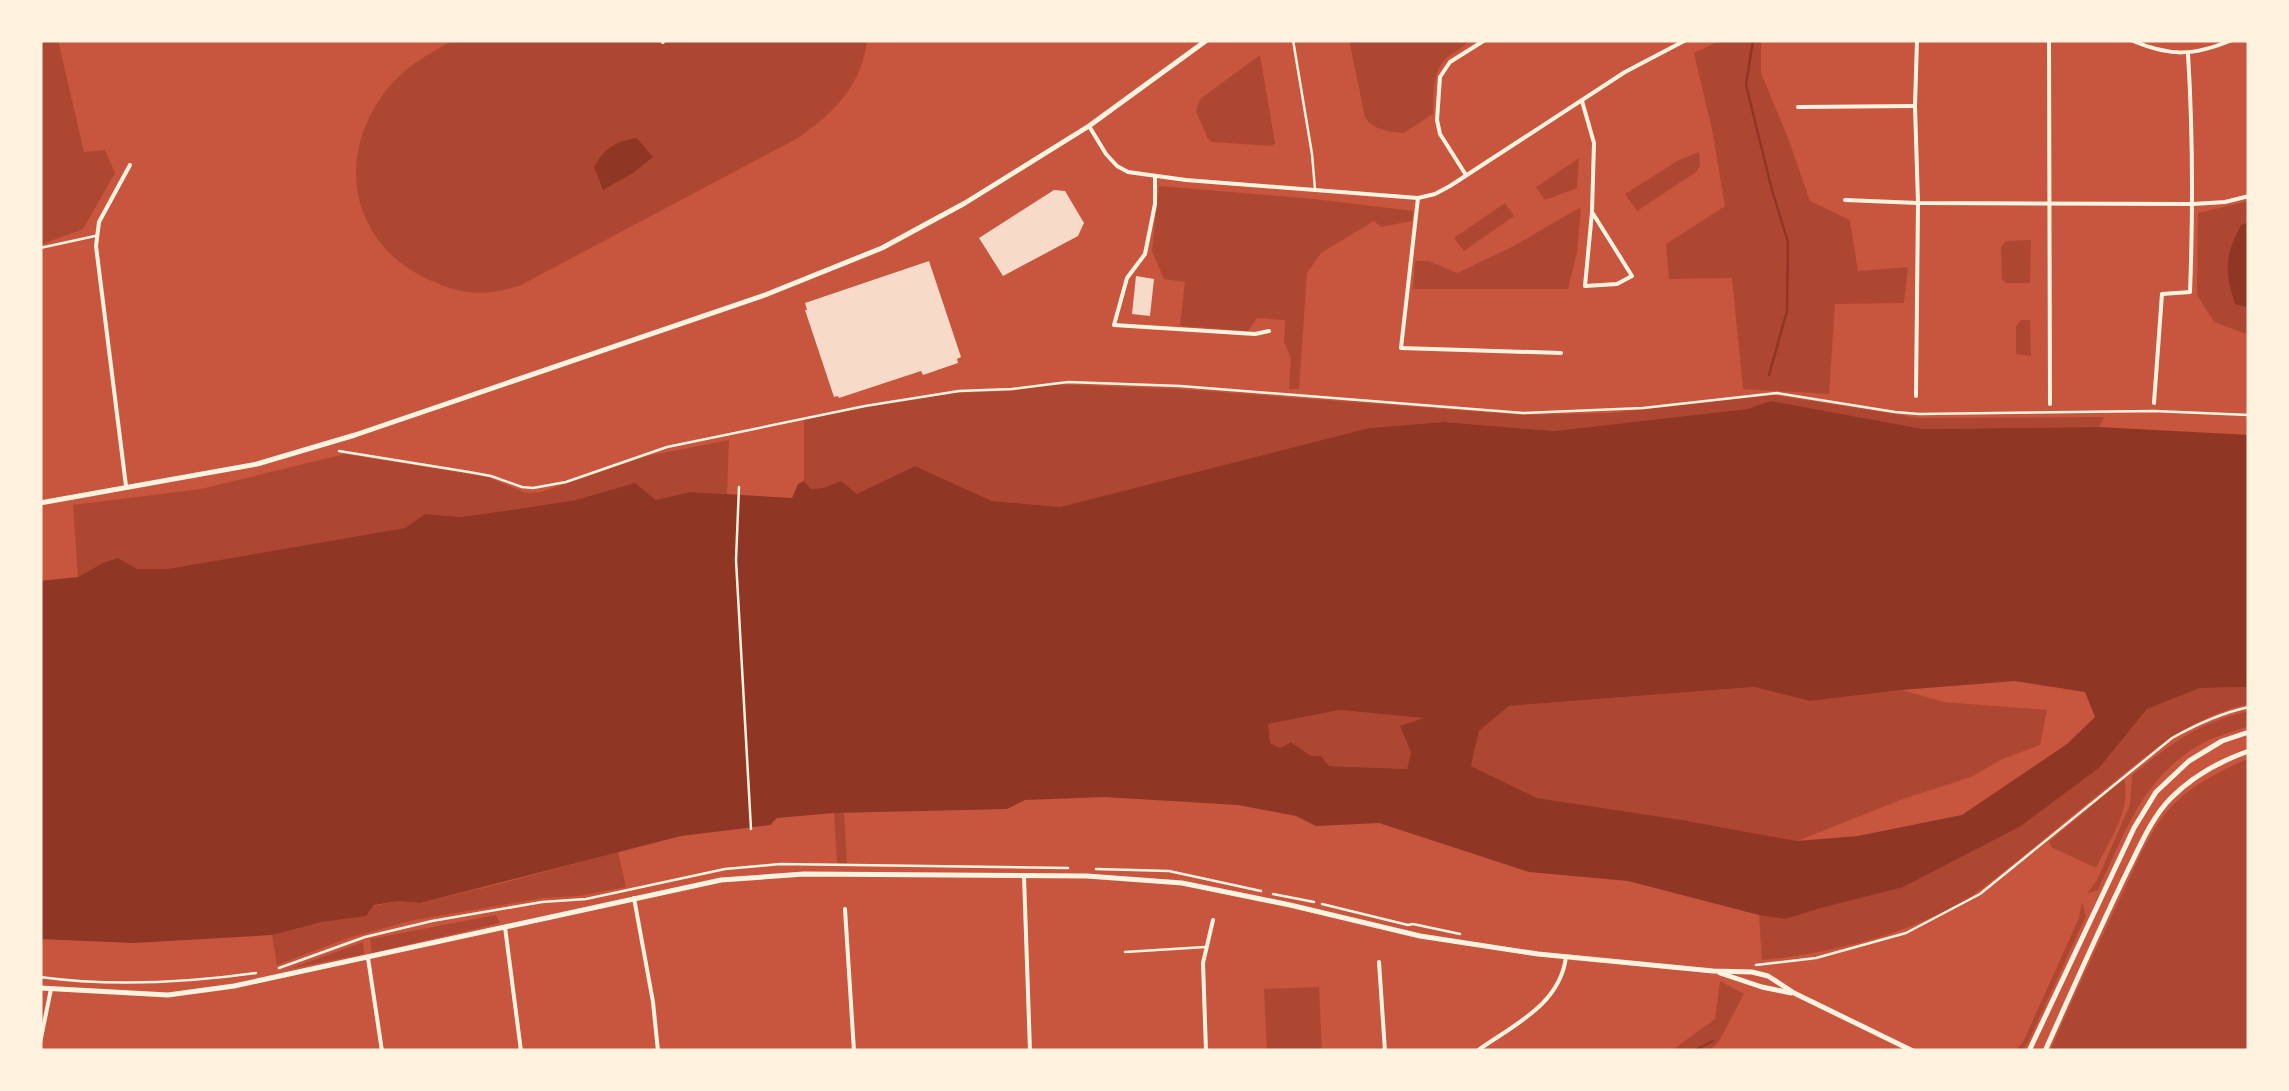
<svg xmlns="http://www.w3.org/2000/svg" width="2289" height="1091" font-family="Rubik,sans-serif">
<rect width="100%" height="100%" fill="#c8553d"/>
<g fill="#ae4732">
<polygon points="40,40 58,40 84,152 105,150 115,173 83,229 40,245"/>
<path d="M454,40H867C862,85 834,113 798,138L519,286C507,289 494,293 481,293C466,293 450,289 437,283C356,252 332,166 382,96C401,69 426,55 454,40Z"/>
<path d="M1349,40H1469C1463,48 1457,50 1449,56C1431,70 1434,94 1433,114L1404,133C1389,132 1373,130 1365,117Z"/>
<polygon points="1722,40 1761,40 1761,73 1788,138 1810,201 1850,220 1858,271 1908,267 1904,303 1835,304 1829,394 1743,389 1732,278 1669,279 1666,244 1725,206 1713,134 1694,53"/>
<polygon points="1260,55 1275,143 1272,146 1212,142 1208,139 1196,111 1200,99"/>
<polygon points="1699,152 1700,166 1696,172 1637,211 1625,194 1679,160"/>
<polygon points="1579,158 1577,188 1545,200 1536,187"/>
<polygon points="1159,186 1314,199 1413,211 1412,221 1381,227 1374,221 1321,253 1307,273 1299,389 1289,389 1291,358 1284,342 1285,320 1257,318 1248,331 1180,326 1185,282 1164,279 1152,251"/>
<polygon points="2249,201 2249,335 2214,322 2197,295 2198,213"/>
<polygon points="1505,203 1514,216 1464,251 1454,238"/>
<polygon points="1581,207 1577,252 1568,289 1413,289 1415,261 1429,261 1457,273 1510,248"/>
<polygon points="2031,240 2030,283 2006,283 2002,279 2001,247 2006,241"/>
<polygon points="2021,320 2030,320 2031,356 2016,354 2016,327"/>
<polygon points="1046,384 1179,389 1523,415 1611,413 1774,395 1920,418 2104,417 2099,427 1923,429 1771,401 1747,409 1554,431 1444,422 1369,428 1060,507 992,501 915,466 857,495 841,481 823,488 811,489 804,481 804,419 881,403 953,393 1012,391"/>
<polygon points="729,440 727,494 690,492 656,500 576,500 460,517 425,514 406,528 167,569 137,569 103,563 78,577 73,505 201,489 345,454 487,477 526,493 541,492 647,456"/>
<polygon points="1754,687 1810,701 1901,690 1944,702 2047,710 2040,745 2002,759 1971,777 1903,799 1797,841 1682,820 1537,798 1471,766 1479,731 1509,706"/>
<path d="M2249,687V704C2192,716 2149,753 2105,789C2063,822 2023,858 1980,890C1924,931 1830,954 1762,960L1759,915L1785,919L1821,908L2100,767L2147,709L2200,688Z"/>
<polygon points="1340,710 1428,718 1411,752 1407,769 1329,766 1321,756 1311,756 1291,742 1280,748 1269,743 1268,724"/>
<path d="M2249,711V726C2235,731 2219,735 2205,742C2144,774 2125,832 2098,890L2087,894L2097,880L2130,805L2132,775C2174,742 2195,724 2249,711Z"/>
<path d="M2249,758V1051H2050C2074,996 2099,942 2125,888C2139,859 2152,825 2176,802C2197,782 2223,770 2249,758Z"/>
<path d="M2124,779C2132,810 2109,841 2096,868L2051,847L2049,842Z"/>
<polygon points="834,813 844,813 847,863 837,863"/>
<polygon points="618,852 626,887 578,896 543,898 414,920 348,938 277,965 272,935 322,922 365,916 374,906 398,901 420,903 500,884"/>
<polygon points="2082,902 2086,916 2028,1042 2022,1051 2015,1051 2023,1042 2079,918"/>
<polygon points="496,915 500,923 372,953 370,939"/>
<polygon points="363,942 364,954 289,969"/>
<polygon points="1720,981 1744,994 1718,1043 1708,1051 1671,1051 1715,1019"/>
<polygon points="1319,987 1322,1051 1267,1051 1264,989"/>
</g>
<g fill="#8f3625" fill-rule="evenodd">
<path d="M637,138L653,157L633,173L603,190L594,167C604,148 616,141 637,138Z"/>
<path d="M2249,222V308L2235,304C2224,270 2225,256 2241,225Z"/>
<path d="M1771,401L1923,429L2099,427L2249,435V687L2200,688L2147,709L2100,767L2021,826L1903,887L1821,908L1785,919L1759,915L1628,881L1529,872L1379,823L1316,826L1296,816L1238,805L1104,797L1025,800L1007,809L834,813L777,818L770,825L681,836L420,903L398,901L374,905L366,916L322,922L272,935L133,943L40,939V581L78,577L103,563L118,558L137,569H167L405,528L425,514L460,517L517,509L576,500L635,483L656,500L690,492L792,498L798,484L804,481L811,489L823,488L841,481L857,494L915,466L992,501L1060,507L1369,428L1444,422L1554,431L1747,409ZM2015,681L2085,692L2095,717L2067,744L1962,815L1858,836L1797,841L1682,820L1537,798L1471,766L1479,731L1509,706L1754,687L1810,701L1901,690ZM1340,710L1424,718L1400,726L1411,752L1407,769L1329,766L1321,756H1311L1291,742L1280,748L1270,743L1268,724Z"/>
</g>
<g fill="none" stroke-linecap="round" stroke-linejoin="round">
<g stroke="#8f3625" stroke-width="2.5">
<polyline points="1753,40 1746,85 1772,190 1788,242 1787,311 1769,375"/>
<polyline points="1693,1051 1713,1041"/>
</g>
</g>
<g fill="#f7dbc8">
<polygon points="1054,190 1065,191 1084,223 1078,236 1003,276 979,238"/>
<polygon points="929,261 961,357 957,359 958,363 923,375 921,371 839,398 838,396 834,397 805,310 807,310 805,303"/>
<polygon points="1136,276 1154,279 1150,316 1132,314"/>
</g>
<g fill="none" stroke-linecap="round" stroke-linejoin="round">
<g stroke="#fff3e0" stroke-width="2.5">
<polyline points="339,451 469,472 491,476 522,487 533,488 566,482 667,447 865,406 959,391 1012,389 1068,382 1180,386 1523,413 1643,408 1777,393 1895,412 1919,414 2154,411 2249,415"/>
<polyline points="739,487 736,560 751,829"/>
<polyline points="1096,869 1169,871 1261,891"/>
<polyline points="1273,894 1314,902"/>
<polyline points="1322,904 1408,925 1413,924 1460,934"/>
<path d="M1756,965L1816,958L1906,933L1980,894L2172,738C2197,724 2221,713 2249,707"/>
<polyline points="279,968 365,937 432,921 542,902 586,899 725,869 780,864 1068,868"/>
<path d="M40,977C113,987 184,983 256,973"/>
</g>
<g stroke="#fff3e0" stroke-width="2.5">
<polyline points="1293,40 1312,154 1315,189"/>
<polyline points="40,248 95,236"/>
<polyline points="1125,952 1205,947"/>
</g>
<g stroke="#fff3e0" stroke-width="4">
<polyline points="662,40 663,42"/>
<polyline points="2049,40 2050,404"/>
<path d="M2131,40C2170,57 2194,56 2232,40"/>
<polyline points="1582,101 1594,143 1592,212 1585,286 1617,284 1632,276 1592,212"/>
<polyline points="1798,107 1914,106"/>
<polyline points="1089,126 1106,154 1117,166 1128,172 1186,180 1418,198 1435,194 1450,186 1625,72 1686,40"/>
<polyline points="1466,175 1440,134 1437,120 1440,77 1450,62 1485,40"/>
<polyline points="1155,176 1155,204 1145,254 1127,278 1114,325 1255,334 1269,331"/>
<polyline points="1418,198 1401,348 1561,353"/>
<polyline points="1845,200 1918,203 2193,204 2225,202 2249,196"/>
<polyline points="1916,396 1918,203 1915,106 1917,40"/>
<path d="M2154,403L2162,294L2190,292C2193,213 2193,134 2188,54"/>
<polyline points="126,486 96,246 99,222 130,165"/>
<polyline points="1024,876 1030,1051"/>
<polyline points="634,898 653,1002 658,1051"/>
<polyline points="845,909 854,1051"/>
<polyline points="505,927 521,1051"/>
<polyline points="368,958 382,1051"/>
<polyline points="1379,962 1385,1051"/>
<polyline points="40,1043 51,989"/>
<polyline points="1206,1051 1203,963 1213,920"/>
<path d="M1477,1051C1513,1025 1560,1005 1566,957"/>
</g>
<g stroke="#fff3e0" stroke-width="5">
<polyline points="40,503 257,464 355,435 765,295 882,248 965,203 1089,126 1207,40"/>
<polyline points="1720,973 1762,987 1791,993"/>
<polyline points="40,988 168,995 234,986 721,880 804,874 1087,876 1182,883 1290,905 1420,936 1538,954 1713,971 1752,972 1768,976 1794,993 1913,1051"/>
<polyline points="2029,1051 2134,828 2156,792 2189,761 2222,741 2249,732"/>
<path d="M2045,1051C2072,991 2099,929 2128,870C2140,846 2152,817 2171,798C2193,776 2220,761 2249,751"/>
</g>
</g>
<rect width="2289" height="1091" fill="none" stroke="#fff3e0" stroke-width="85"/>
</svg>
